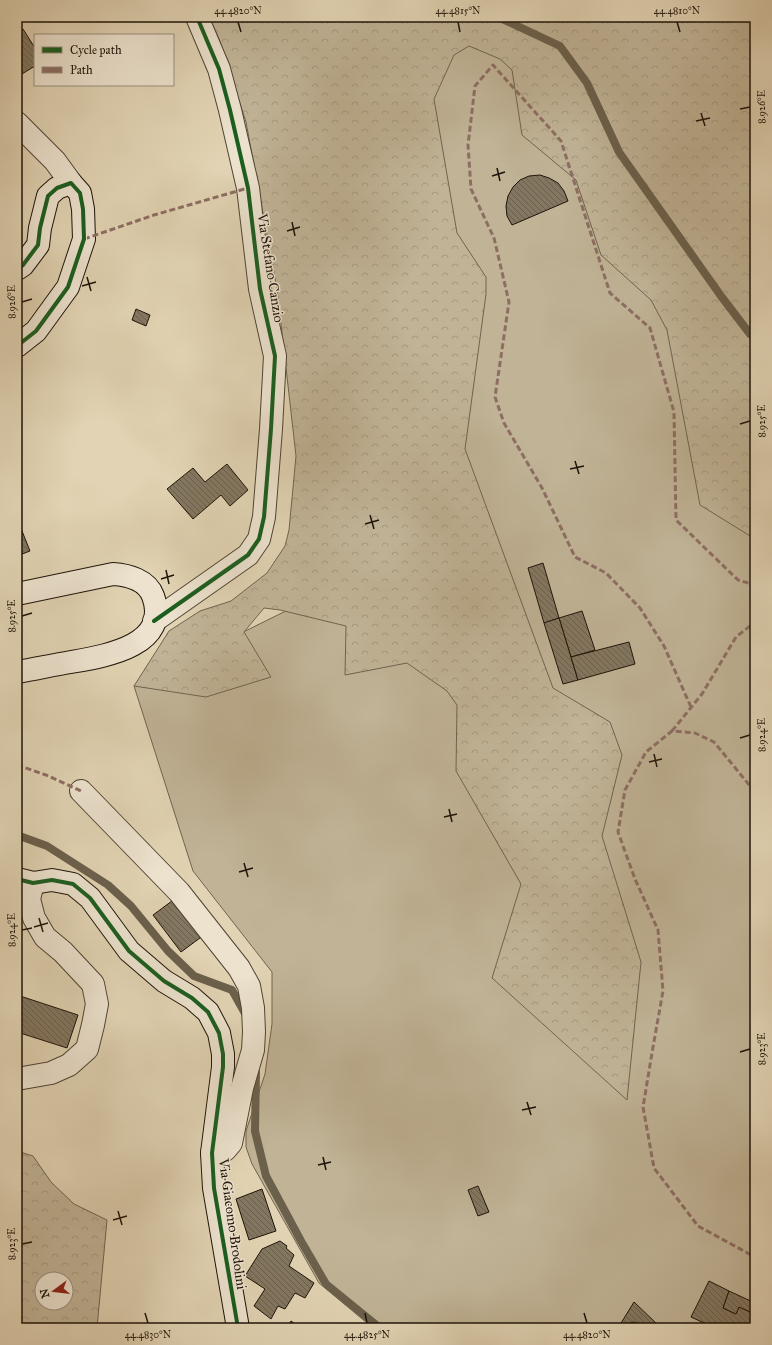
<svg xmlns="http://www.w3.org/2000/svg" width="772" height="1345" font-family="'IM FELL Great Primer',serif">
<defs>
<pattern id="forest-crowns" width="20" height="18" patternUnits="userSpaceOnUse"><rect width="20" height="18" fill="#c0b396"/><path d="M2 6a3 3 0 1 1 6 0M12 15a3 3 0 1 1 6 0" fill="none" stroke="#a59980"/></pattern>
<pattern id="building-back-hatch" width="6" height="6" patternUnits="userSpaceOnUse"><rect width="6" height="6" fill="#837761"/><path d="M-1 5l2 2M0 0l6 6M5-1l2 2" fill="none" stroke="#6b604e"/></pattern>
</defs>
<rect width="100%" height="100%" fill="#e1d3b3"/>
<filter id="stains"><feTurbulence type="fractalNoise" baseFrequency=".005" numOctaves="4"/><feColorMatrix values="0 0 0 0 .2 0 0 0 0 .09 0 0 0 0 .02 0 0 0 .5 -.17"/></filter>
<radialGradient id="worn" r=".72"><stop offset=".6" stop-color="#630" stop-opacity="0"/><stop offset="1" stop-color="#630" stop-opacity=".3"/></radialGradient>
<polygon fill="#c0b396" stroke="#6f6450" points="488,17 755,299 755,1328 373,1328 319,1283 252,1164 246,1147 246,1131 265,1074 272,1024 272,972 193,871 134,686 302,603 399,103"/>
<g fill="url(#forest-crowns)" stroke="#6f6450" fill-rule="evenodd">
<polygon points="209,17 755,17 755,539 700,505 667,330 651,300 601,255 576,180 522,135 512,70 500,59 469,46 454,55 434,99 457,233 486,277 486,294 465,449 553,688 610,722 622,755 602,836 641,962 627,1100 492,978 521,884 456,771 457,705 447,691 407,663 345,675 346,626 280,610 264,608 244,632 271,677 206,697 134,686 169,631 200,611 231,601 267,573 285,546 289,530 296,456 277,289 246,122 219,39"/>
<path d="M17,1151L33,1156L51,1182L74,1204L107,1220L97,1328H17ZM42,1279H66V1303H42Z"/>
</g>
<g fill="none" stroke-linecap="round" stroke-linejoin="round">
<g stroke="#6b604c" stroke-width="8">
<polyline points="498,17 560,46 587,83 619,152 721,296 750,334"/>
<polyline points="17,835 47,846 108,885 131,906 168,951 194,976 232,990 247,1017"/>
<polyline points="256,1072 255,1131 266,1176 301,1241 326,1284 380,1328"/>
</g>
</g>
<g fill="url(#building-back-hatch)" stroke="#1e1409">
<polygon points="23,29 35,48 35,66 17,77 17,32"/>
<polygon points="540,175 549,178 558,183 564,191 568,201 512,225 507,216 506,206 508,196 513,187 520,180 529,176"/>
<polygon points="136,309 150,315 146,326 132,320"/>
<polygon points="227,464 248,490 230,506 221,495 193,519 167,489 193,468 205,482"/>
<polygon points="22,531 30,551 17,556 17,533"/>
<polygon points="543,563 559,618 544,623 528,568"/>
<polygon points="582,611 595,650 571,657 559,618"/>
<polygon points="559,618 578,680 563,684 544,623"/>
<polygon points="629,642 635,664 578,680 571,657"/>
<polygon points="176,898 204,935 181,952 153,915"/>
<polygon points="17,995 78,1015 67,1048 17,1032"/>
<polygon points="478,1186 489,1212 478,1216 468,1190"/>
<polygon points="262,1189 276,1231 249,1240 236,1199"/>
<polygon points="280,1241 287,1246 286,1248 294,1255 289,1266 314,1283 305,1298 295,1293 285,1309 278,1306 271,1319 254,1306 265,1289 245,1276 262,1249"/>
<polygon points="709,1281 729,1291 723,1308 736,1314 739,1307 755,1314 755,1328 715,1328 691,1317"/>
<polygon points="729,1291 755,1303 755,1314 739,1307 736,1314 723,1308"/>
<polygon points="634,1302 658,1325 656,1328 618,1328"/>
<polygon points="291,1321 301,1328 286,1328"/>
<polygon points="634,1322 638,1324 641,1328 627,1328 630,1323"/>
</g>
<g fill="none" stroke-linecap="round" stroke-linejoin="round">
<g stroke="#4f4434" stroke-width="24">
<g id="street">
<polyline points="17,123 55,161 71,183"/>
<polyline points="154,621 248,555 259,539 264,517 271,429 275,356 260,289 248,188 230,110 219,69 197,17"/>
<polyline points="81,791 179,892 239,968 249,986 253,1008 254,1032 253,1050 242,1088 231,1143 225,1150 212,1153"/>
<polyline points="17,1079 51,1073 69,1065 87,1049 93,1025 97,1004 93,984 63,952 45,937 34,918 29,899 33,883"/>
</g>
</g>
<g stroke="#1e1409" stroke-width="24">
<g id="secondary">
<polyline points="17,269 23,265 38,245 40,228 48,196 57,188 71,183 80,193 83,209 84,239 68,287 36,331 17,346"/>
<path d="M17,594L113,574C128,575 147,580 153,596C171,646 105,656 71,662C53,665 35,669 17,672"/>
<polyline points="17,879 33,883 52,880 73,884 90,898 129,951 164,981 192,998 208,1012 219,1033 223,1054 223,1067 212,1153 214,1188 238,1328"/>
</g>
</g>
<use href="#street" stroke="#ece2ce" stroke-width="22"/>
<use href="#secondary" stroke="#ece2ce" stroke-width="22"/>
<g stroke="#8d6e63" stroke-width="3" stroke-dasharray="6 3" stroke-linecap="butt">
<polyline points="84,239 154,215 248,188"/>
<polyline points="691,707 664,646 640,608 606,573 575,557 542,488 504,423 495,397 509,302 494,238 471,189 468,145 475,86 493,65 561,141 610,293 650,328 674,412 676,520 738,580 755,585"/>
<polyline points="672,731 702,694 736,637 755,622"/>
<polyline points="17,765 46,775 81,791"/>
<polyline points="755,792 714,742 695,733 672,731 646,752 625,790 618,832 635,879 658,930 663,991 653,1047 643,1107 654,1168 698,1226 755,1257"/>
</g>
<g stroke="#ece2ce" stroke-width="6">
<g id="cycleway">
<polyline points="17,269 23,265 38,245 40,228 48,196 57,188 71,183 80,193 83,209 84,239 68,287 36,331 17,346"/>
<polyline points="154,621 248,555 259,539 264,517 271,429 275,356 260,289 248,188 230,110 219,69 197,17"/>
<polyline points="17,879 33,883 52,880 73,884 90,898 129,951 164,981 192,998 208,1012 219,1033 223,1054 223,1067 212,1153 214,1188 238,1328"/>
</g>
</g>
<use href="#cycleway" stroke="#1b5e20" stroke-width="4"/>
</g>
<path fill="none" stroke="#1e1409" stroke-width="1.5" d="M238,22L241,32M458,22L460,32M677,22L680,32M740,109L750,107M701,113L705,126M696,121L710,118M497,168L500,181M492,176L505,172M292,222L295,236M287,231L300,227M87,277L91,291M82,286L96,282M22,302L32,299M740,424L750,421M575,461L579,474M570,469L584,466M370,515L374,529M365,524L379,520M166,570L169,584M161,579L174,575M22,616L32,613M740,738L750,735M654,754L657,767M649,762L662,759M449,809L452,822M444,817L457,814M244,863L248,877M239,872L253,868M39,918L43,932M34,927L48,923M22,930L32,928M740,1052L750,1049M527,1102L531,1115M522,1110L536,1107M323,1157L326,1170M318,1165L331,1162M118,1211L122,1225M113,1220L127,1216M22,1244L32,1242M145,1313L148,1323M365,1313L367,1323M584,1313L587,1323"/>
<g text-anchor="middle" stroke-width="3" stroke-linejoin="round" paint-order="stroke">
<g font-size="14" fill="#1e1409" stroke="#ece2ce">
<text transform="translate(271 268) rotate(81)" y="5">Via Stefano Canzio</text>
<text transform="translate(233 1224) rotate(82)" y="5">Via Giacomo Brodolini</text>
</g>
</g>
<rect width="772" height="1345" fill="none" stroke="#e1d3b3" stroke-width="44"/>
<rect x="34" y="34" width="140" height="52" fill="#ece2ce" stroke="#9a907f"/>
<rect x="42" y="47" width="20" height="6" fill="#1b5e20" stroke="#9a907f"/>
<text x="70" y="54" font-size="12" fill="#1e1409">Cycle path</text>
<rect x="42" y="67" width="20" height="6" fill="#8d6e63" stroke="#9a907f"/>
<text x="70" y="74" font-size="12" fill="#1e1409">Path</text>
<g transform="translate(54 1291) rotate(255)"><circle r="19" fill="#ece2ce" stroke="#9a907f"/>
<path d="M0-3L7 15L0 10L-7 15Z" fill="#8f2418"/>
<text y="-6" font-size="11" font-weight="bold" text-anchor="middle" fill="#1e1409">N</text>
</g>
<rect x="22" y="22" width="728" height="1301" fill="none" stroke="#1e1409" stroke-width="1.5"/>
<g font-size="10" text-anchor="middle" fill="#1e1409">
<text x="238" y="14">44.4820°N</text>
<text x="458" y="14">44.4815°N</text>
<text x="677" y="14">44.4810°N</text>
<text transform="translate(761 107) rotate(-90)" y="4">8.926°E</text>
<text transform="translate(11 302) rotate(-90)" y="4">8.926°E</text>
<text transform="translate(761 421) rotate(-90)" y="4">8.925°E</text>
<text transform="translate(11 616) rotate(-90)" y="4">8.925°E</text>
<text transform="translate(761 735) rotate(-90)" y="4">8.924°E</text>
<text transform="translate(11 930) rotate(-90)" y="4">8.924°E</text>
<text transform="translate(761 1049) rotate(-90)" y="4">8.923°E</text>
<text transform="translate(11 1244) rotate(-90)" y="4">8.923°E</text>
<text x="148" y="1338">44.4830°N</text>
<text x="367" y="1338">44.4825°N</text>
<text x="587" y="1338">44.4820°N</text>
</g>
<rect width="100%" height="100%" filter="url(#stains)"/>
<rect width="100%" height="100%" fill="url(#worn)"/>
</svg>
